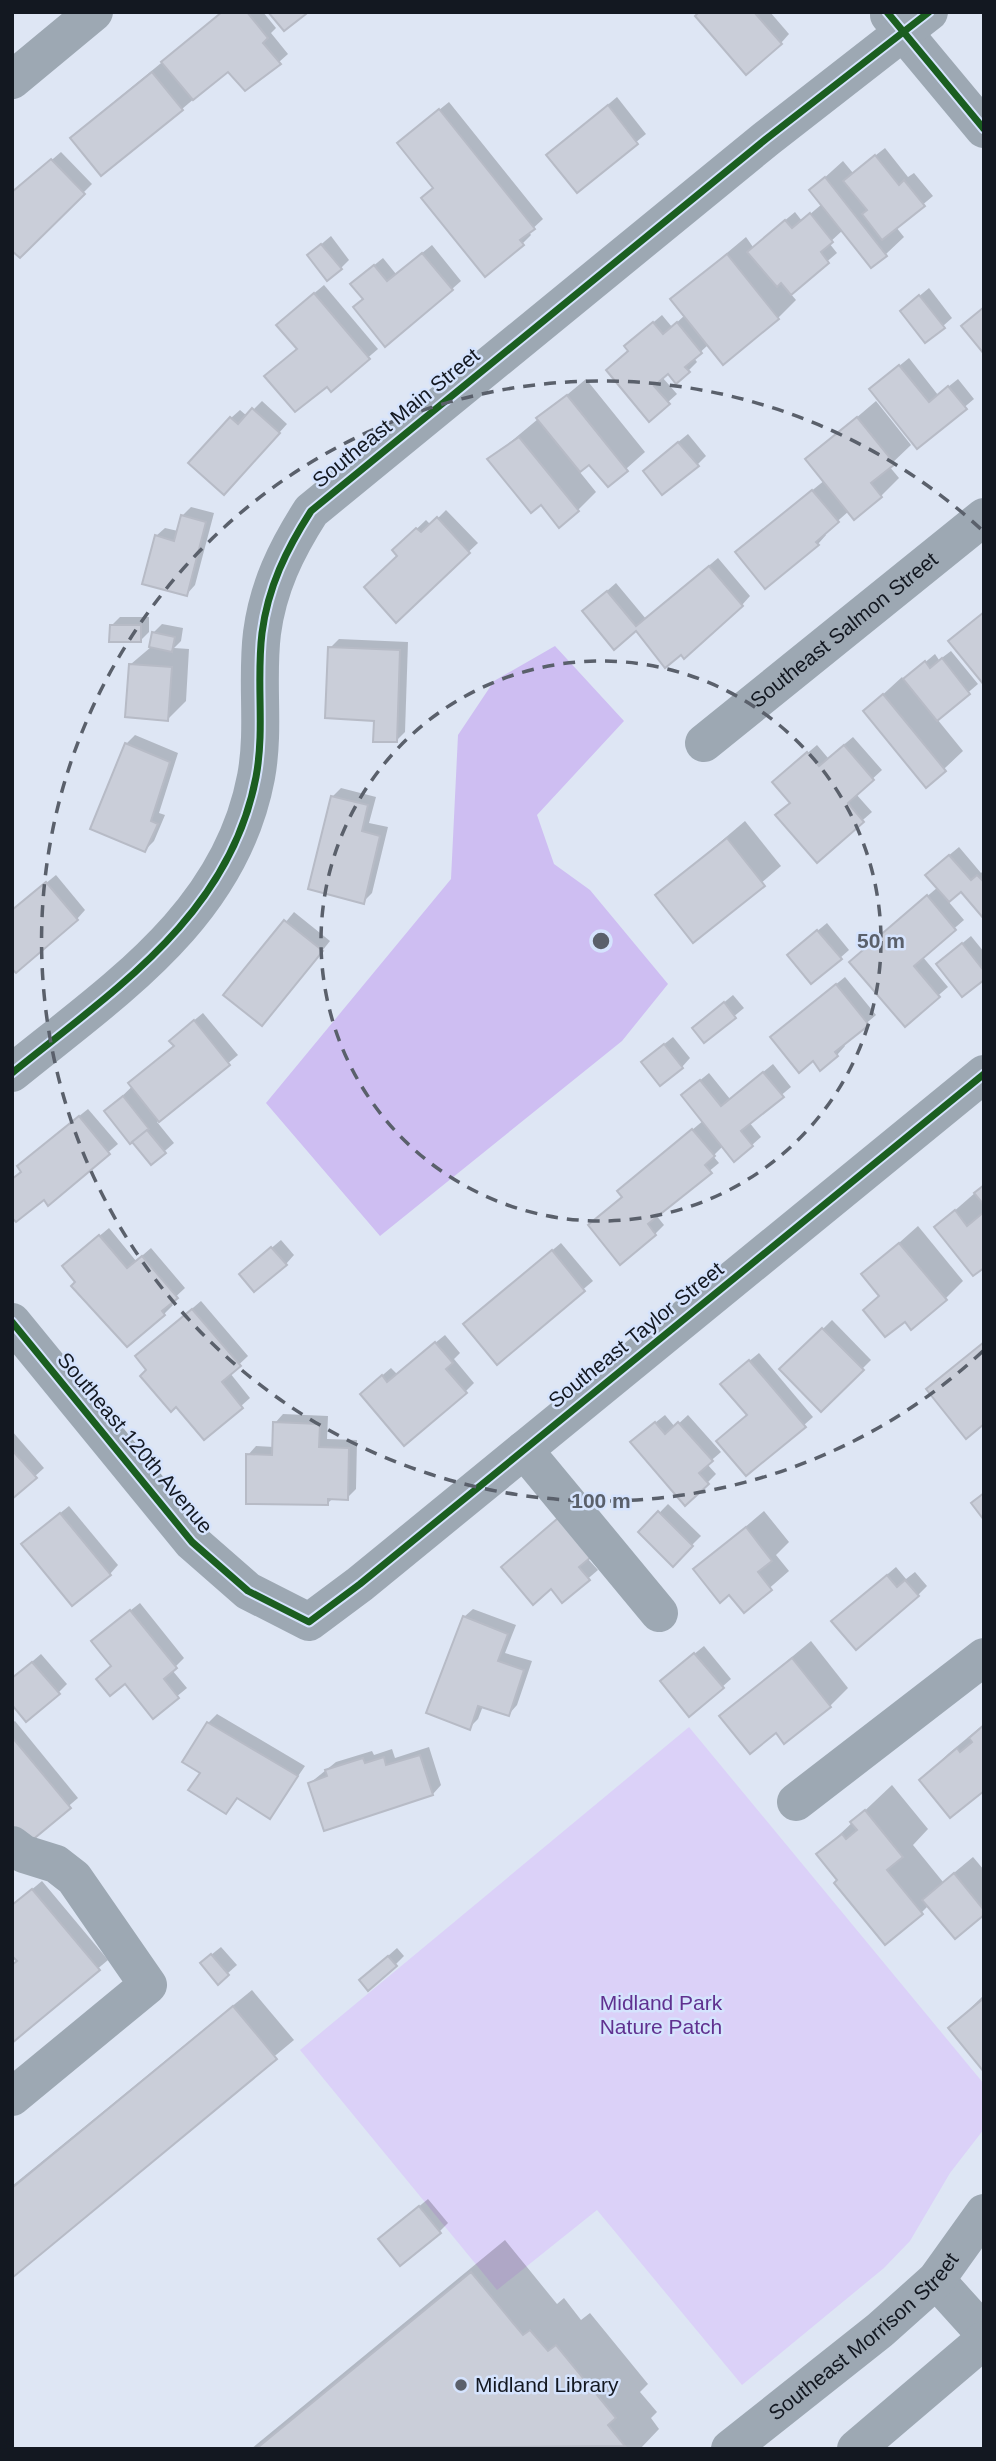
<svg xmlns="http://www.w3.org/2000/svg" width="996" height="2461" font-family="Helvetica,sans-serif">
<rect width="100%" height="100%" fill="#dee6f4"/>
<polygon fill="#dbd1f8" points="689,1727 984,2084 984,2129 950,2173 910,2241 884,2268 742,2385 597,2210 497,2290 300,2050"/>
<polygon fill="#cebef2" points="555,646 624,721 537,815 554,864 590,890 668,984 622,1041 380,1236 266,1103 451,879 458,735 494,681"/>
<g fill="#0003">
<polygon points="223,12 263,12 276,28 271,33 288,54 279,62 229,69 182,109 81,129"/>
<polygon points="701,12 770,12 789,34 781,43"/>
<polygon points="617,97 646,134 577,190 548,155"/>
<polygon points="449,102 543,219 529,232 531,235 522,244 435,187 408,135"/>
<polygon points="885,148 908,177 914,173 933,196 896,227 904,237 886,254 843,230 829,243 837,253 790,293 796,300 778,318 708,345 694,358 697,362 688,371 668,371 662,377 677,394 649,419 630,350 635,338 662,315 672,327 685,315 672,299 746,237 753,247 795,212 802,221 822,204 811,190 843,161 853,173"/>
<polygon points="61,152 92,184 20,256 12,248 12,187 16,191"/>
<polygon points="331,236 349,260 341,268 318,247"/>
<polygon points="432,245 461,281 452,289 364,298 361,276 383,258 396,274"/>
<polygon points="324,285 378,349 331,389 299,348 287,316"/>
<polygon points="929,288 952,318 943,326 911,303"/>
<polygon points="909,358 938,395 958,379 974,399 918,446 871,389"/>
<polygon points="586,379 645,452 608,485 590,462 579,471 596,492 578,510 541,503 490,459"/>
<polygon points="262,401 287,424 233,484 231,418 240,410 247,416"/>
<polygon points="876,401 911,445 889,466 899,478 881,496 849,511 824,533 826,535 818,544 746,544 825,480 808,459"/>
<polygon points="688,434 706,456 697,465 654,462"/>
<polygon points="191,507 214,513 195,585 187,594 156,536 165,528 178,531 182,516"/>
<polygon points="446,510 478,543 396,620 399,556 403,542 426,520 431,525"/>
<polygon points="718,558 750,596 742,605 636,629 584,611 616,583 646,619"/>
<polygon points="120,617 149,617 149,632 140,641 111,626"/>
<polygon points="162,624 183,628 181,641 174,648 189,649 186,701 168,719 131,664 151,647 153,633"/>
<polygon points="339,639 408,642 405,732 396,741 376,719 330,648"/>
<polygon points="951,651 978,684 937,719 963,751 927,785 865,711 902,677 904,680 935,654 939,660"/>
<polygon points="135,735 178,753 159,813 165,815 154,841 145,850 126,744"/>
<polygon points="853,737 882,770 856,794 872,812 817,860 791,802 783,774 817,745 828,758"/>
<polygon points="341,788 376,797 369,823 388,827 372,893 363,902 332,797"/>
<polygon points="745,821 781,866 694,940 658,895"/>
<polygon points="959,847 981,873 984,870 984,916 961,889 948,901 964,920 922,956 948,987 905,1024 860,954 938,887 936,866"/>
<polygon points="56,875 85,910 77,919 12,911"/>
<polygon points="294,912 330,941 271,1015 226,995"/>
<polygon points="827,923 849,950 840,958 798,947"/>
<polygon points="971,936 984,952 984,977 947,956"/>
<polygon points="845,977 876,1015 843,1043 845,1046 837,1055 781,1029"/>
<polygon points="733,995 744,1008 704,1041 703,1020"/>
<polygon points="203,1013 238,1055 157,1122 174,1143 151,1163 115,1103 175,1045 180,1032"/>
<polygon points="673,1037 690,1058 682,1067 652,1054"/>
<polygon points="773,1064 791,1087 749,1122 761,1137 752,1145 723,1146 713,1156 719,1163 656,1215 664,1225 655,1234 619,1191 704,1120 692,1087 709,1073 730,1099"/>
<polygon points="88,1109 118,1144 48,1203 22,1172 27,1158"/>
<polygon points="984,1185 984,1266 936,1227"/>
<polygon points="918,1226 963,1281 945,1299 880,1295 864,1274"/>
<polygon points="109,1228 136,1261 151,1248 185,1288 170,1302 173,1305 164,1314 77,1282 73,1258"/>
<polygon points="281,1240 294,1255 286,1264 250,1266"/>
<polygon points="561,1243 593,1281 497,1362 474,1316"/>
<polygon points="201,1301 248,1356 230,1373 250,1398 205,1438 146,1348"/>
<polygon points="832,1320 871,1360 821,1410 782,1369"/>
<polygon points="445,1335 460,1353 454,1359 474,1383 466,1391 371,1385 391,1368 397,1374"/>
<polygon points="759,1353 813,1417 804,1425 748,1414 731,1376"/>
<polygon points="283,1414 328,1416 327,1439 357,1440 356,1489 347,1498 333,1498 328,1503 248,1455 256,1446 274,1447 275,1423"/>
<polygon points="665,1415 675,1427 688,1415 721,1452 707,1464 716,1474 707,1483 641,1434"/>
<polygon points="12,1431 44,1468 12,1497"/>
<polygon points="668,1504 701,1536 673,1564 641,1532"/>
<polygon points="69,1506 118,1565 110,1574 32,1536"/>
<polygon points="764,1511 789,1542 776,1555 789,1571 744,1610 730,1592 696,1569"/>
<polygon points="587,1558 598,1570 563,1600 551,1587"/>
<polygon points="896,1567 906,1579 915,1572 927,1586 918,1595 842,1613"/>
<polygon points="140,1603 184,1658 172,1670 187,1688 153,1716 113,1665 102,1633"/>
<polygon points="473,1609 516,1625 505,1653 532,1661 517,1705 509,1714 483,1706 478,1719 469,1728 464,1617"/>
<polygon points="811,1641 848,1688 830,1706 776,1731 721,1716"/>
<polygon points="704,1646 731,1679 722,1687 671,1673"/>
<polygon points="41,1654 67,1684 58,1693 12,1679"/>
<polygon points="217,1714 305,1766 270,1817 239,1797 226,1812 202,1773 208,1723"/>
<polygon points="15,1721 78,1798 25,1843 12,1828 12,1723"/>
<polygon points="984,1724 984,1789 922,1780 948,1754"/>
<polygon points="429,1747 441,1785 433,1794 310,1783 336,1762 372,1751 374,1755 392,1749 395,1758"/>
<polygon points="892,1785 928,1829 913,1845 943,1882 973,1857 984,1870 984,1913 929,1905 921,1913 840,1880 819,1854"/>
<polygon points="42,1881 108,1960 12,2041 18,1961 12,1906"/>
<polygon points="221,1947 237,1965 218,1982 211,1955"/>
<polygon points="397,1948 404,1956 395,1965 370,1972"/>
<polygon points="252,1990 294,2040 12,2275 12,2186"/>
<polygon points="984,1995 984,2069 950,2028"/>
<polygon points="428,2199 448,2223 439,2232 389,2231"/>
<polygon points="505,2240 557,2304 564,2298 581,2320 590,2313 648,2384 640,2392 657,2412 651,2418 659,2429 640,2449 251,2449"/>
</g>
<g fill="#caced9" stroke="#b7bbc6" stroke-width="2">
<polygon points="222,12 247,12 268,38 263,43 281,64 245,91 228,72 193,100 161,62"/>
<polygon points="268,12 305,12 306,14 284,31"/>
<polygon points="699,12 754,12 782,44 746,75 695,16"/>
<polygon points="152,72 183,110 101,176 70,138"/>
<polygon points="608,105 638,144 577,193 546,155"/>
<polygon points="439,109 535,229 520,240 524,245 485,277 421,198 433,188 397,143"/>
<polygon points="875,155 899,185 904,180 925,206 882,240 862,214 867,210 843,181"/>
<polygon points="51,159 85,194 20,258 12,251 12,192"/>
<polygon points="825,177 887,256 871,268 809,190"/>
<polygon points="810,213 833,242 821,252 829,263 791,295 781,283 777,287 747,252 785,220 792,228"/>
<polygon points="321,244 342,269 327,281 307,255"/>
<polygon points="422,253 453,290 385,347 353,307 363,299 350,284 374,265 387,281"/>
<polygon points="727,254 779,319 723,365 670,299"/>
<polygon points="314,293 370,359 331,392 327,387 295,412 264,376 297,349 276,325"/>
<polygon points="919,295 945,328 925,343 900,311"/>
<polygon points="984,307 984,354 961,326"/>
<polygon points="653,322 663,334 677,322 702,353 685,367 690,372 676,384 668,374 654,386 670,404 649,422 606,370 628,351 624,346"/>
<polygon points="899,365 929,402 948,386 967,409 917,449 869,389"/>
<polygon points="567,395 628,471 608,487 589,465 580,472 536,418"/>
<polygon points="252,408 280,433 224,495 188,463 230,417 238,424"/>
<polygon points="857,417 895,464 871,483 882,497 854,520 805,459"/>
<polygon points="519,437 579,511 559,528 541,505 531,513 487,459"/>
<polygon points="678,442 699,466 662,495 643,471"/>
<polygon points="812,490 839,522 816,542 819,545 765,589 735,552"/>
<polygon points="181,515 206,522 187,596 142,584 155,535 174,541"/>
<polygon points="437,517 470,553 396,623 364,587 397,556 392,550 416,528 421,532"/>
<polygon points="709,566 743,606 684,659 681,655 665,668 636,631 614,650 582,611 607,591 636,626"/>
<polygon points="984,612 984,685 948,641"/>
<polygon points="110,625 141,625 141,642 109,642"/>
<polygon points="152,632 175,637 172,652 149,647"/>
<polygon points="328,647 400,650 397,742 373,742 374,721 325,718"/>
<polygon points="942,658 970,694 937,721 903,679 925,661 930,668"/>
<polygon points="129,664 172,667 168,721 125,717"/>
<polygon points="883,694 946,771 926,788 863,711"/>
<polygon points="125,743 170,762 151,821 158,824 145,852 90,829"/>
<polygon points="844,745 874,780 848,803 864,822 817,863 775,815 790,803 772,782 807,752 819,766"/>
<polygon points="331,796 368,805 362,831 380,836 364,904 308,889"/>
<polygon points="727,838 765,886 693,943 655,895"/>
<polygon points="949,855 971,880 977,875 984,882 984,919 961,892 949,902 925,875"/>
<polygon points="46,882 78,920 16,973 12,969 12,910"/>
<polygon points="927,895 956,930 914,966 940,997 905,1027 849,962"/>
<polygon points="284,920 323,951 262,1026 223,995"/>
<polygon points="817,930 842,959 811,984 787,955"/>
<polygon points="962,943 984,971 984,980 962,997 936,964"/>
<polygon points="836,984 869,1025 835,1052 838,1056 820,1071 813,1061 799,1073 770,1037"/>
<polygon points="724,1002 736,1018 704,1043 692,1028"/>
<polygon points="194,1020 230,1065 159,1122 128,1083 174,1046 169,1041"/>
<polygon points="664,1044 683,1068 660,1086 641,1062"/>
<polygon points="763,1072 784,1097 741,1131 753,1146 734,1162 681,1095 700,1080 721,1106"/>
<polygon points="123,1096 149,1129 130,1144 104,1111"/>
<polygon points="79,1116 110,1154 48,1206 44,1200 16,1222 12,1218 12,1179 21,1172 17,1166"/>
<polygon points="692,1129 715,1156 705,1165 712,1173 648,1224 656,1235 620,1265 588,1225 622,1197 617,1191"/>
<polygon points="147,1130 166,1153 151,1165 132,1142"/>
<polygon points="984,1185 984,1205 974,1193"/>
<polygon points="955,1210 967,1226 984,1212 984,1268 973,1276 934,1227"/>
<polygon points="99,1235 127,1268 142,1256 178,1298 162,1311 165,1315 127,1347 71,1286 75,1282 62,1266"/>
<polygon points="899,1243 947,1300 911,1330 905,1322 885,1337 863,1310 879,1296 861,1274"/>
<polygon points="271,1247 287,1265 254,1292 239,1274"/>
<polygon points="552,1250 585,1291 497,1365 463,1324"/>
<polygon points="192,1309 241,1366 222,1382 243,1408 204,1440 176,1407 171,1412 140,1376 146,1370 135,1356"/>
<polygon points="822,1328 864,1370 821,1412 779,1369"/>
<polygon points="435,1342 453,1363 446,1369 467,1393 404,1446 360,1394 382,1375 387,1382"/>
<polygon points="984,1342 984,1424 966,1439 926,1389"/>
<polygon points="749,1360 806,1427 746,1476 716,1441 747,1415 720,1384"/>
<polygon points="273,1422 320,1424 319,1447 349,1448 348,1500 328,1499 328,1505 246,1504 246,1454 272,1455"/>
<polygon points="655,1422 665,1434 678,1422 713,1461 699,1473 709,1484 685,1506 630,1442"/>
<polygon points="12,1450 37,1478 12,1499"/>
<polygon points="984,1493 984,1520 971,1503"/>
<polygon points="658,1511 693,1546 673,1567 638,1532"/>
<polygon points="60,1513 111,1575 72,1606 21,1544"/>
<polygon points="564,1513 597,1552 579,1567 590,1580 562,1603 551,1589 533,1605 501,1567"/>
<polygon points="746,1527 772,1561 758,1572 772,1590 744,1613 729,1595 720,1603 693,1569"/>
<polygon points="887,1575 897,1587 905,1580 919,1596 856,1650 831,1621"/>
<polygon points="130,1610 177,1668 164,1679 179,1698 153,1719 125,1684 110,1696 96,1679 111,1666 91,1641"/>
<polygon points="463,1616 508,1634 498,1661 524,1670 509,1716 478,1706 470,1730 426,1713"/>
<polygon points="694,1653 724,1688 689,1717 660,1681"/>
<polygon points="792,1658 831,1707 784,1744 776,1733 750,1754 719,1716"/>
<polygon points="32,1662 60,1694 26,1722 12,1705 12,1678"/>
<polygon points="207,1722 298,1776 270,1819 237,1798 226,1814 188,1790 200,1773 182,1762"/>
<polygon points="984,1725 984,1791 950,1818 919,1780 957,1748 960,1752 972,1742 969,1738"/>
<polygon points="12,1737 71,1808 25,1846 12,1831"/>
<polygon points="420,1755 433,1795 324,1831 308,1783 327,1776 325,1770 363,1758 365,1763 384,1757 386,1765"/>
<polygon points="865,1810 903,1857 887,1870 923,1914 885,1945 834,1883 837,1880 816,1854 842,1834 846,1839 857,1830 850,1822"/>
<polygon points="954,1873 984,1910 984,1915 955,1939 922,1900"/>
<polygon points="32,1889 100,1970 12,2043 12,1965 17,1961 12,1956 12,1905"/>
<polygon points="211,1954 229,1975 218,1985 200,1963"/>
<polygon points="388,1956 397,1966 368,1991 359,1980"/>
<polygon points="984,1998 984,2072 948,2028"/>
<polygon points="233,2006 277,2059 12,2278 12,2188"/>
<polygon points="419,2206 441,2233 400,2266 378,2239"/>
<polygon points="471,2272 523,2335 530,2330 548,2351 556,2345 616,2418 608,2425 625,2446 256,2449"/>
</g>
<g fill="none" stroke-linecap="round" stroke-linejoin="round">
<g stroke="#9da8b3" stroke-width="38">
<polyline points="889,15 984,129"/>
<polyline points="12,80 94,12"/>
<path id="s1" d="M704,743L984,517"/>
<path d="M12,1073C114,990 230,915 256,777C265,729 256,681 262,633C268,587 286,550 311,511L766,139L929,12"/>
<polyline points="12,1322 192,1542 248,1591 309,1622 360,1584 984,1074"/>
<polyline points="524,1450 659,1613"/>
<polyline points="796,1802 984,1657"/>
<polyline points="12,1845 24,1854 56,1864 74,1878 148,1985 12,2097"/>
<polyline points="936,2280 984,2333"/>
<path id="s2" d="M730,2449L880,2330L936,2280L984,2213"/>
<polyline points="856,2449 984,2340"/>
</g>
<g stroke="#d5e3fd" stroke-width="11">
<g id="cycleway">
<polyline points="887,12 984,129"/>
<path d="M12,1073C114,990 230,915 256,777C265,729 256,681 262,633C268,587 286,550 311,511L766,139L929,12"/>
<polyline points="12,1322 192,1542 248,1591 309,1622 360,1584 984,1074"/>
</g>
</g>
<use href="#cycleway" stroke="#1b5e20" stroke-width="7"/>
</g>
<g fill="none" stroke="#5a606b" stroke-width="3.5" stroke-dasharray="12 9">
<circle cx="601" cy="941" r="280"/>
<path d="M983 1351A560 560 0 1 1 983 531"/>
</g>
<circle fill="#5a606b" stroke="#d5e3fd" stroke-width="2.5" cx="461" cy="2385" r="7"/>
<g text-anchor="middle" stroke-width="5" stroke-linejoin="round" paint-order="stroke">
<g font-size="21" fill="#131821" stroke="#d5e3fd">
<text transform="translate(396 418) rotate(-39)" y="7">Southeast Main Street</text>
<text dy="7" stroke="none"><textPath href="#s1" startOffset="180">Southeast Salmon Street</textPath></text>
<text transform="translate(636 1335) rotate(-39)" y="7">Southeast Taylor Street</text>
<text transform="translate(135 1443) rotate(50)" y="7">Southeast 120th Avenue</text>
<text dy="7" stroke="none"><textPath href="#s2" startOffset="175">Southeast Morrison Street</textPath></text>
</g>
<g font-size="21" fill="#603190" stroke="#d5e3fd">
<text x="661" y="2010">Midland Park<tspan x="661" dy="24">Nature Patch</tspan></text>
</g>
<g font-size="21" fill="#131821" stroke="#d5e3fd" text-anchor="start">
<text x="475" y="2392">Midland Library</text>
</g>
</g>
<circle cx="601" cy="941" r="10" fill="#5a606b" stroke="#d5e3fd" stroke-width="3.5"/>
<g font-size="21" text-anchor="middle" font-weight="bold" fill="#5a606b" stroke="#d5e3fd" stroke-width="5" stroke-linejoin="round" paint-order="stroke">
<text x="881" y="948">50 m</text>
<text x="601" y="1508">100 m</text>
</g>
<rect width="996" height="2461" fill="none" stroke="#131821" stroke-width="28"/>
</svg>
